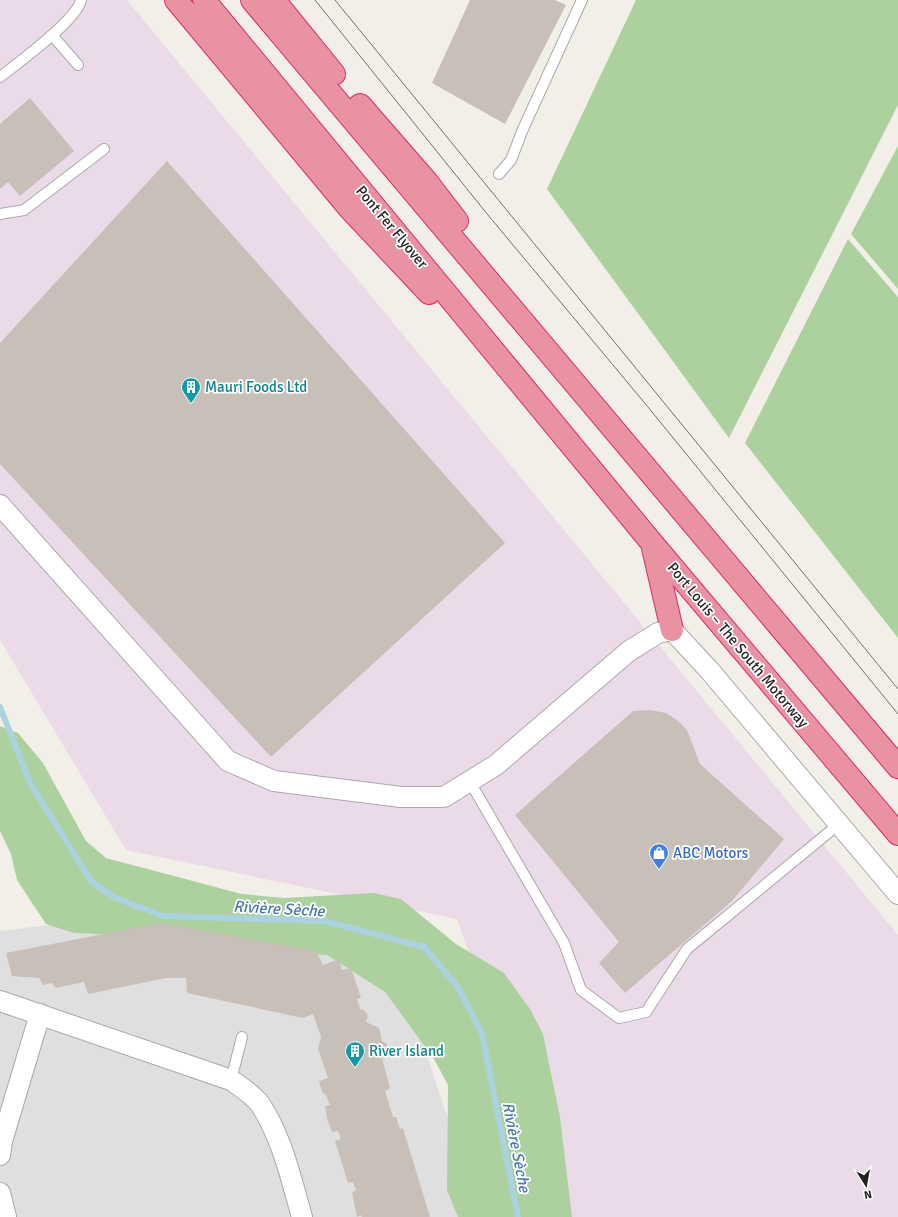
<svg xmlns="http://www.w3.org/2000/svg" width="898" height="1217" font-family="Signika,sans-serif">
<rect width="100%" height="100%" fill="#f2efe9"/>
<polygon fill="#e0dfdf" points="165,911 395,957 480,1217 0,1217 0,931"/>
<polygon fill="#ebdbe8" points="0,0 127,0 898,935 898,1217 562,1217 457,919 126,850 0,640"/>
<g fill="#add19e">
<polygon points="636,0 898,0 898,105 729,438 547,189"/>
<polygon points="898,146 898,289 851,234"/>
<polygon points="848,239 898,297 898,638 745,443"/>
<polygon points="0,726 18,733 43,763 86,841 106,858 242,894 284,898 374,893 401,899 456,944 504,973 530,1009 543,1034 560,1117 572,1217 458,1217 447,1190 448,1085 434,1059 385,992 327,955 246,949 189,938 74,933 46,924 17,880 11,854 0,831"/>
</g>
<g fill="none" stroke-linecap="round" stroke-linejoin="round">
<polyline stroke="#aad3df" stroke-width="6" points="0,707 30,783 91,881 113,897 163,916 324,921 424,947 458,987 482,1034 518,1217"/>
</g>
<g fill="#c7bfb8">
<polygon points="470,0 555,0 566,5 505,124 432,83"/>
<polygon points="30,98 74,151 20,196 8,182 0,189 0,124"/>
<polygon points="167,161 505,543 271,757 0,464 0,343"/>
<polygon points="650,710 666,713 677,720 687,730 700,764 784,839 732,901 625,993 599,963 619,942 515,815 633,711"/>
<polygon points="160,923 316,951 323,965 339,959 342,970 351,968 361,998 357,999 360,1009 364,1010 368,1016 366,1022 379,1028 382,1041 386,1043 390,1055 382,1058 390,1088 385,1091 393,1117 396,1117 400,1129 403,1128 430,1217 362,1217 361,1215 357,1217 352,1193 356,1190 353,1182 348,1183 335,1141 341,1139 338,1131 332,1132 327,1118 325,1106 330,1105 326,1095 322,1092 319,1081 328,1078 318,1049 321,1037 313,1014 303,1018 187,993 186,978 166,978 88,994 84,982 56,988 52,983 43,985 39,978 12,976 6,953"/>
</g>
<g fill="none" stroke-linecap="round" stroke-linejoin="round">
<g stroke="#a9a9a9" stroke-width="12">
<g id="lane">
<polyline points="52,35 78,65"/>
<path d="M0,77C18,63 77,20 81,0"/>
<polyline points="499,174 511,160 523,129 582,0"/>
<polyline points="0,214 24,210 104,149"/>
<polyline points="470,782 564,943 581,990 619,1018 646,1012 687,949 839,824"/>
<polyline points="231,1080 242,1037"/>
</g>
</g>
<g stroke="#a9a9a9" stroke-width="22">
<g id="street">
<polyline points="0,505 228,761 274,781 401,797 444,797 496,765 629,651 658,633 672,630 710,671 898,894"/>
<path d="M0,1001L231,1080C241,1087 252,1094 260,1104C282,1137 291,1179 302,1217"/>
<polyline points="0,1155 2,1141 40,1014"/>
<polyline points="0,1193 6,1217"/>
</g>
</g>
<g stroke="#dc2a67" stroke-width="24">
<g id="highway">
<polyline points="176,0 350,209 429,293"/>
<polyline points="204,0 652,543 898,834"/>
<polyline points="252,0 898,767"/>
<polyline points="274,0 334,74"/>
<polyline points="360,105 427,182 457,221"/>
<polyline points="653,548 672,630"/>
</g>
</g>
<use href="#lane" stroke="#fff" stroke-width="10"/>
<use href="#street" stroke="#fff" stroke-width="20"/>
<use href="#highway" stroke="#e892a2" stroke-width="22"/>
<g stroke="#707070" stroke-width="1">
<polyline points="315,0 488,215 648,407 898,714"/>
<polyline points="335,0 898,689"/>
</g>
</g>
<defs>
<g id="building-pin" transform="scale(1)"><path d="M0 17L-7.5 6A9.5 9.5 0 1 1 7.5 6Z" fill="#0f9aa8" stroke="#fff"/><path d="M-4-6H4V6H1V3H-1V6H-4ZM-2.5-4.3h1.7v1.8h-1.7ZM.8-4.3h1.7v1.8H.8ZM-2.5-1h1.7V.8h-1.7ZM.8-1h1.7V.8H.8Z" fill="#fff"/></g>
<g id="shop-pin" transform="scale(1)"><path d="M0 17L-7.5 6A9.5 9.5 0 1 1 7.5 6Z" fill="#3f7fe0" stroke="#fff"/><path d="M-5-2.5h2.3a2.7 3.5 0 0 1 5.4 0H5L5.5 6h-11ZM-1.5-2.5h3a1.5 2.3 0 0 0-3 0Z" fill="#fff"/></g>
</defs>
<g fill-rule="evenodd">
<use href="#building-pin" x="191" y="387"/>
<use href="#shop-pin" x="659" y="853"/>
<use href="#building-pin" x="355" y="1051"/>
</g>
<g text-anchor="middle" stroke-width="3.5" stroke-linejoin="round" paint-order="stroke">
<g font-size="15" fill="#222" stroke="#fff">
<text transform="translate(392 227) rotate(50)" y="5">Pont Fer Flyover</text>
<text transform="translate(738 645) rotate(50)" y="5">Port Louis – The South Motorway</text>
</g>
<g font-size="15" fill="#0d838f" stroke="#fff" text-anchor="start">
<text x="205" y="392">Mauri Foods Ltd</text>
<text x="369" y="1056">River Island</text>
</g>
<g font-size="15" fill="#366cbe" stroke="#fff" text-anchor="start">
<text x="673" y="858">ABC Motors</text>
</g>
<g font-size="16" font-style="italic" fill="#4a7aab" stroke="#fff">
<text transform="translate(279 908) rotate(3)" y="6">Rivière Sèche</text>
<text transform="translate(517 1147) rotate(79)" y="6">Rivière Sèche</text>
</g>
</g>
<g transform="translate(866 1185) rotate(169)" stroke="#ffffff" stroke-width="3" paint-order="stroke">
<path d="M0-3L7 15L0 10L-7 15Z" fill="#222222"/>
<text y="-6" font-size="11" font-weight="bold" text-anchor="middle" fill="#222222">N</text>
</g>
</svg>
